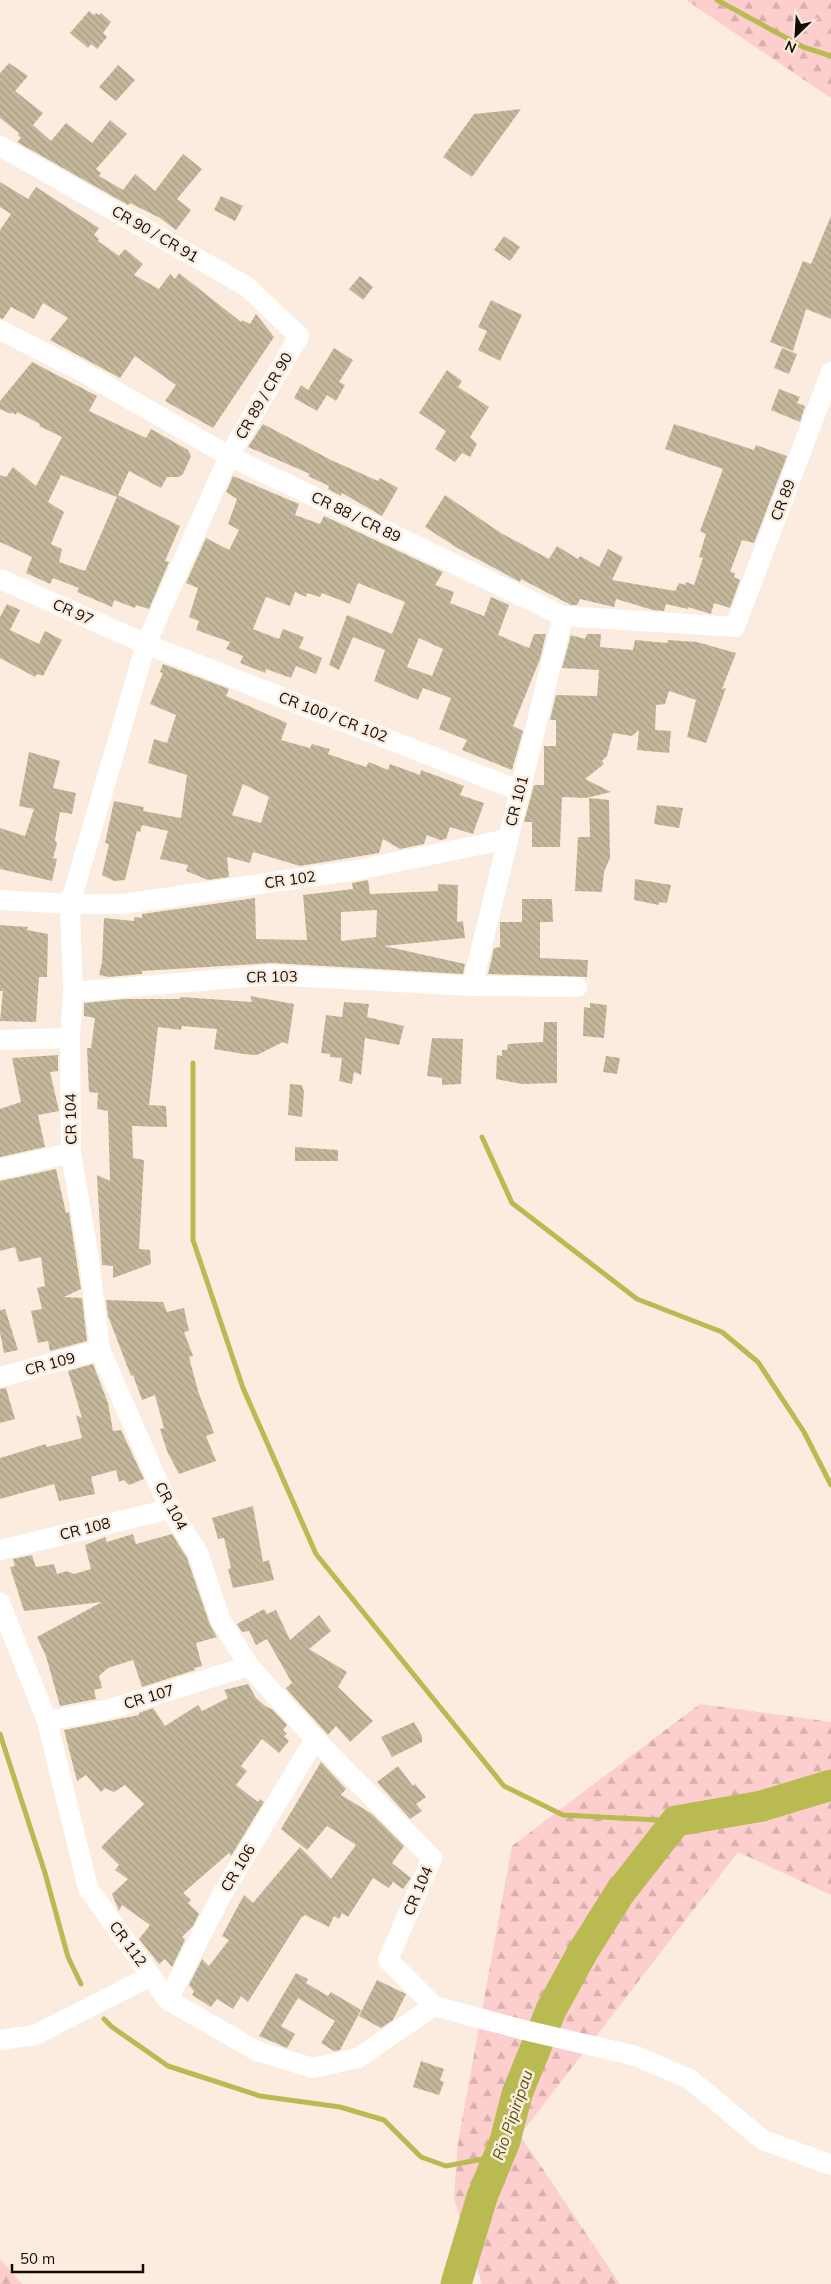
<svg xmlns="http://www.w3.org/2000/svg" width="831" height="2284" font-family="Mulish,sans-serif">
<defs>
<pattern id="forest-firs" width="22" height="20" patternUnits="userSpaceOnUse" patternTransform="scale(1.25)"><rect width="22" height="20" fill="#fccecd"/><path d="M5 1l3.5 6h-7zM16 11l3.5 6h-7z" fill="#d7b0ae"/></pattern>
<pattern id="building-back-hatch" width="6" height="6" patternUnits="userSpaceOnUse" patternTransform="scale(1.25)"><rect width="6" height="6" fill="#c4b89c"/><path d="M-1 5l2 2M0 0l6 6M5-1l2 2" fill="none" stroke="#a79d85"/></pattern>
</defs>
<rect width="100%" height="100%" fill="#fcecdf"/>
<g fill="url(#forest-firs)">
<polygon points="686,0 831,0 831,98"/>
<polygon points="700,1704 831,1722 831,1895 738,1852 520,2135 620,2284 482,2284 454,2199 458,2142 512,1846"/>
<polygon points="0,2259 22,2284 0,2284"/>
</g>
<g fill="none" stroke-linecap="round" stroke-linejoin="round">
<g stroke="#baba53" stroke-width="5">
<polyline points="717,0 803,47 831,56"/>
<polyline points="193,1063 193,1240 243,1388 316,1554 504,1786 563,1815 676,1821"/>
<polyline points="482,1137 512,1203 637,1299 722,1332 758,1362 804,1432 831,1485"/>
<polyline points="0,1734 45,1873 68,1957 81,1984"/>
<polyline points="104,2019 112,2027 168,2066 260,2096 340,2107 384,2120 421,2157 446,2166 483,2159 505,2141"/>
</g>
<polyline stroke="#baba53" stroke-width="31" points="456,2284 482,2197 505,2141 517,2094 551,2010 582,1953 619,1894 676,1821 762,1806 831,1785"/>
</g>
<g fill="url(#building-back-hatch)" fill-rule="evenodd">
<polygon points="89,11 94,15 96,13 99,15 101,13 111,22 103,33 107,37 97,49 91,44 88,48 70,33"/>
<polygon points="9,63 28,76 15,91 43,113 33,125 51,141 66,123 92,143 110,120 127,134 96,169 101,173 99,176 123,190 135,174 155,191 183,154 202,169 177,199 191,210 176,230 160,218 130,203 128,205 17,142 21,138 18,135 19,133 0,118 0,73"/>
<polygon points="118,65 135,80 116,101 99,87"/>
<polygon points="521,109 472,177 443,157 474,114"/>
<polygon points="0,182 28,199 36,187 99,228 94,235 99,239 98,241 119,256 125,249 143,264 134,275 159,289 170,274 175,279 179,273 241,322 242,320 250,324 256,314 274,337 213,428 165,401 176,385 135,356 120,378 50,340 68,318 43,303 34,319 11,307 3,319 0,318 0,230 11,214 0,207"/>
<polygon points="221,196 243,206 235,221 214,210"/>
<polygon points="831,216 831,319 806,309 793,351 770,342 803,261 811,264"/>
<polygon points="504,236 520,247 510,261 494,250"/>
<polygon points="360,276 373,287 363,300 349,289"/>
<polygon points="491,300 522,315 500,361 478,350 487,331 478,327"/>
<polygon points="334,348 353,360 339,382 345,385 336,401 327,395 317,411 294,398 301,385 308,390"/>
<polygon points="782,348 797,354 789,374 774,368"/>
<path d="M32,362L97,396L89,411L146,438L151,429L188,450L191,456L183,474L179,477H167L161,488L129,471L118,495L180,526L165,561L169,562L149,609L136,605L135,608L114,600L112,607L77,592L79,588L53,578L50,584L26,573L32,557L0,542V475L6,477L13,467L36,486L62,437L39,426L40,424L17,412L16,415L12,412L11,414L0,409V401ZM61,475L117,497L85,571L59,562L62,549L51,544L64,512L48,502Z"/>
<polygon points="447,370 462,381 458,387 489,407 470,437 477,444 470,457 462,453 455,462 435,449 446,431 419,413"/>
<polygon points="779,389 800,397 797,403 805,406 800,422 771,410"/>
<polygon points="263,424 331,460 378,481 380,478 398,488 382,516 342,493 341,496 328,489 329,486 308,476 310,474 248,447"/>
<polygon points="674,424 754,450 756,445 787,456 754,543 742,540 730,572 735,573 734,577 740,580 730,608 714,603 711,614 688,607 688,609 666,604 664,611 653,610 616,599 614,607 580,599 577,605 571,605 521,579 520,582 459,549 425,527 445,495 501,533 549,559 557,546 578,559 580,556 599,567 608,549 623,557 612,580 675,591 679,583 685,585 686,582 694,585 703,558 699,557 706,534 700,531 723,469 665,449"/>
<path d="M233,476L299,504L295,515L320,524L324,516L443,572L435,585L454,592L450,603L484,616L491,597L509,605L498,635L529,648L534,634H546L540,659L513,726L523,731L512,770L462,750L467,740L439,729L451,698L423,688L418,700L374,681L385,650L353,637L339,670L329,665L347,615L392,634L405,602L358,583L350,604L322,593L320,597L307,593L306,597L295,592L290,606L266,597L253,629L279,639L283,629L304,637L299,648L322,658L316,674L296,666L291,678L266,669L265,673L240,663L243,656L226,649L230,642L196,630L199,621L189,617L198,588L186,583L206,538L229,550L239,530L228,524L237,499L226,492ZM419,638L443,649L432,676L407,667Z"/>
<polygon points="7,604 20,610 10,630 39,644 45,631 62,640 43,676 37,674 35,677 0,658 0,617"/>
<polygon points="587,634 601,634 600,647 633,650 635,640 667,643 668,640 697,642 736,653 722,689 726,688 706,743 687,737 696,700 669,691 665,704 656,705 655,730 671,731 669,753 637,750 639,730 632,736 613,733 607,756 602,761 604,764 585,779 611,792 586,798 562,797 560,847 532,847 532,822 524,822 534,785 544,785 544,746 556,746 556,720 550,720 556,695 597,696 599,670 562,668 571,635 585,639"/>
<path d="M163,664L229,689L226,696L287,723L281,740L310,748L312,744L330,749L328,754L366,767L369,762L388,770L390,764L420,775L421,770L464,786L460,795L484,803L473,834L450,827L446,839L440,840L427,835L424,844L400,849L383,839L379,853L300,866L253,852L250,863L227,857L229,877L208,880L186,871L188,865L160,859L168,831L142,825L140,832L137,831L125,880L114,881L102,875L109,844L105,843L114,801L144,807L143,811L181,818L187,775L148,763L154,739L167,743L176,715L150,704L163,673L160,672ZM243,784L269,797L261,823L232,815Z"/>
<polygon points="29,752 60,761 53,788 76,793 72,814 60,812 55,840 57,844 53,858 57,859 52,881 0,869 0,828 25,836 34,809 19,806"/>
<polygon points="589,798 609,800 610,858 604,872 602,892 575,891 578,837 590,837"/>
<polygon points="657,805 683,808 679,828 654,824"/>
<polygon points="635,879 671,885 667,903 659,902 659,905 634,900"/>
<path d="M368,880L370,894L438,891V884L458,885L457,922L463,921L465,938L384,946L465,964L463,974L272,963L142,971V974L109,977L99,975L102,962L104,918L134,921V917L142,918V914L255,898L256,939L307,940L303,895L353,889L352,883ZM377,910L376,937L341,941V912Z"/>
<polygon points="522,899 552,899 553,922 540,922 540,958 588,960 587,977 488,974 494,948 500,947 500,922 522,922"/>
<polygon points="0,925 28,927 27,930 48,934 47,977 39,977 36,1022 0,1021 3,991 0,991"/>
<polygon points="250,996 294,1004 288,1044 283,1042 257,1055 244,1054 214,1049 217,1029 182,1026 181,1030 158,1027 149,1105 166,1106 167,1127 132,1126 133,1158 144,1160 139,1249 150,1250 151,1264 113,1278 113,1266 102,1265 97,1175 110,1181 108,1111 97,1109 98,1093 89,1092 87,1048 91,1048 95,1018 84,1016 84,1003 125,999 180,999 181,997 252,1002"/>
<polygon points="344,1002 369,1004 367,1017 404,1026 399,1045 365,1038 361,1075 354,1072 352,1084 339,1081 342,1058 330,1057 330,1054 321,1053 326,1015 342,1017"/>
<polygon points="590,1003 607,1005 604,1038 583,1036 584,1007 590,1008"/>
<polygon points="544,1022 557,1022 557,1083 522,1084 496,1079 497,1055 502,1056 502,1050 507,1050 508,1044 543,1042"/>
<polygon points="432,1038 463,1039 461,1084 442,1085 442,1078 427,1076"/>
<polygon points="58,1055 58,1071 50,1072 59,1111 38,1115 45,1147 0,1157 0,1109 21,1102 12,1058"/>
<polygon points="606,1056 620,1058 617,1074 603,1072"/>
<polygon points="290,1084 302,1085 304,1092 302,1117 288,1115"/>
<polygon points="295,1147 338,1150 338,1161 295,1161"/>
<polygon points="56,1169 66,1213 69,1212 81,1289 64,1297 82,1298 87,1341 50,1351 48,1341 38,1343 31,1311 42,1309 37,1288 45,1286 41,1257 19,1262 15,1247 0,1251 0,1181"/>
<polygon points="106,1300 163,1302 167,1312 184,1308 189,1331 184,1332 193,1356 189,1357 198,1391 214,1433 206,1436 216,1461 179,1474 167,1451 160,1429 164,1428 155,1395 142,1400 133,1375 131,1376 108,1316"/>
<polygon points="5,1309 18,1350 4,1353 0,1332 0,1310"/>
<polygon points="93,1364 108,1403 113,1431 121,1430 144,1479 129,1485 124,1480 119,1482 116,1470 91,1477 95,1494 59,1501 54,1484 0,1499 0,1458 46,1444 47,1447 82,1438 76,1415 82,1418 68,1371"/>
<polygon points="6,1388 15,1419 0,1423 0,1389"/>
<polygon points="253,1506 263,1562 269,1560 274,1580 233,1588 228,1569 231,1568 224,1538 218,1539 212,1518"/>
<polygon points="133,1534 136,1544 172,1534 187,1558 210,1625 217,1637 196,1643 202,1666 194,1668 195,1670 142,1687 133,1660 108,1668 99,1676 102,1688 94,1690 96,1699 60,1706 46,1656 37,1637 102,1602 24,1611 10,1567 15,1566 13,1559 32,1555 36,1567 54,1564 57,1574 67,1571 74,1574 91,1569 85,1545 105,1537 107,1542"/>
<polygon points="264,1609 267,1614 276,1610 290,1640 319,1615 331,1631 309,1649 347,1672 338,1687 373,1721 350,1742 336,1726 328,1735 291,1694 286,1688 292,1683 267,1639 256,1645 249,1631 242,1632 237,1624"/>
<polygon points="248,1684 256,1698 265,1706 273,1710 287,1725 283,1730 287,1734 284,1736 289,1741 279,1753 262,1739 241,1766 247,1771 236,1785 258,1802 260,1799 264,1802 231,1856 229,1853 183,1893 191,1900 188,1903 199,1914 193,1926 182,1937 185,1940 172,1967 165,1959 159,1964 139,1939 150,1925 122,1905 119,1911 112,1894 128,1879 115,1870 119,1865 101,1847 144,1804 125,1785 114,1792 105,1788 101,1792 86,1775 77,1781 64,1730 139,1715 139,1713 153,1708 165,1726 198,1705 202,1711 228,1698 224,1690"/>
<polygon points="414,1722 422,1736 422,1742 392,1757 381,1737"/>
<polygon points="321,1762 346,1789 341,1795 372,1814 404,1846 392,1863 411,1878 403,1889 393,1882 389,1888 373,1878 348,1917 342,1913 339,1919 334,1916 329,1927 305,1915 301,1918 248,2002 241,1996 233,2009 217,1999 211,2007 192,1995 194,1991 189,1985 202,1959 209,1966 229,1940 222,1936 244,1895 253,1903 300,1847 331,1879 356,1845 327,1826 307,1850 281,1829"/>
<polygon points="398,1766 413,1786 415,1784 426,1797 416,1804 422,1811 410,1819 377,1782"/>
<polygon points="296,1973 308,1979 306,1983 328,1996 331,1992 361,2010 340,2050 334,2051 321,2043 335,2021 298,1998 281,2026 295,2034 287,2048 259,2036"/>
<polygon points="377,1980 406,1994 393,2020 381,2028 359,2016"/>
<polygon points="421,2061 444,2069 440,2080 444,2082 439,2095 413,2087"/>
</g>
<g fill="none" stroke-linecap="round" stroke-linejoin="round">
<g stroke="#fff" stroke-width="20">
<polyline points="0,146 246,286 299,336 229,456 146,644 70,904 73,992 70,1038 71,1153 89,1259 100,1350 170,1509 198,1553 221,1621 249,1666 315,1739 432,1858 388,1960 434,2006"/>
<polyline points="0,330 81,371 229,456 563,616 735,627 831,372"/>
<polyline points="0,579 146,644 520,791"/>
<polyline points="0,900 70,904 123,904 357,870 508,839"/>
<polyline points="472,986 563,616"/>
<polyline points="73,992 271,975 472,986 577,987"/>
<polyline points="0,1040 70,1038"/>
<polyline points="0,1169 71,1153"/>
<polyline points="0,1377 100,1350"/>
<polyline points="0,1550 170,1509"/>
<polyline points="0,1603 47,1721 88,1888 168,2000 257,2051 313,2068 358,2058 434,2006"/>
<polyline points="47,1721 110,1709 249,1666"/>
<polyline points="168,2000 221,1896 315,1739"/>
<polyline points="434,2006 524,2030 636,2056 691,2080 763,2140 831,2165"/>
<polyline points="0,2040 35,2035 151,1976"/>
</g>
</g>
<g text-anchor="middle" stroke-width="5" stroke-linejoin="round" paint-order="stroke">
<g font-size="15" fill="#120a04" stroke="#fcecdf">
<text transform="translate(155 234) rotate(30)" y="5">CR 90 / CR 91</text>
<text transform="translate(264 396) rotate(-60)" y="5">CR 89 / CR 90</text>
<text transform="translate(783 500) rotate(-69)" y="5">CR 89</text>
<text transform="translate(356 517) rotate(26)" y="5">CR 88 / CR 89</text>
<text transform="translate(73 612) rotate(24)" y="5">CR 97</text>
<text transform="translate(333 717) rotate(21)" y="5">CR 100 / CR 102</text>
<text transform="translate(517 801) rotate(-76)" y="5">CR 101</text>
<text transform="translate(290 880) rotate(-8)" y="5">CR 102</text>
<text transform="translate(272 977) rotate(-1)" y="5">CR 103</text>
<text transform="translate(71 1119) rotate(-91)" y="5">CR 104</text>
<text transform="translate(50 1364) rotate(-15)" y="5">CR 109</text>
<text transform="translate(171 1506) rotate(62)" y="5">CR 104</text>
<text transform="translate(85 1529) rotate(-14)" y="5">CR 108</text>
<text transform="translate(149 1697) rotate(-17)" y="5">CR 107</text>
<text transform="translate(238 1868) rotate(-59)" y="5">CR 106</text>
<text transform="translate(418 1891) rotate(-67)" y="5">CR 104</text>
<text transform="translate(128 1944) rotate(54)" y="5">CR 112</text>
</g>
<g font-size="16" font-style="italic" fill="#5a590a" stroke="#fcecdf">
<text transform="translate(512 2115) rotate(-71)" y="6">Rio Pipiripau</text>
</g>
</g>
<g transform="translate(796 35) rotate(205)" stroke="#fcecdf" stroke-width="4" paint-order="stroke">
<path d="M0-4L9 19L0 12L-9 19Z" fill="#120a04"/>
<text y="-8" font-size="14" font-weight="bold" text-anchor="middle" fill="#120a04">N</text>
</g>
<path d="M12 2264v8h131v-8" fill="none" stroke="#120a04" stroke-width="2.5"/>
<text x="20" y="2264" font-size="15" fill="#120a04" stroke="#fcecdf" stroke-width="4" paint-order="stroke">50 m</text>
</svg>
